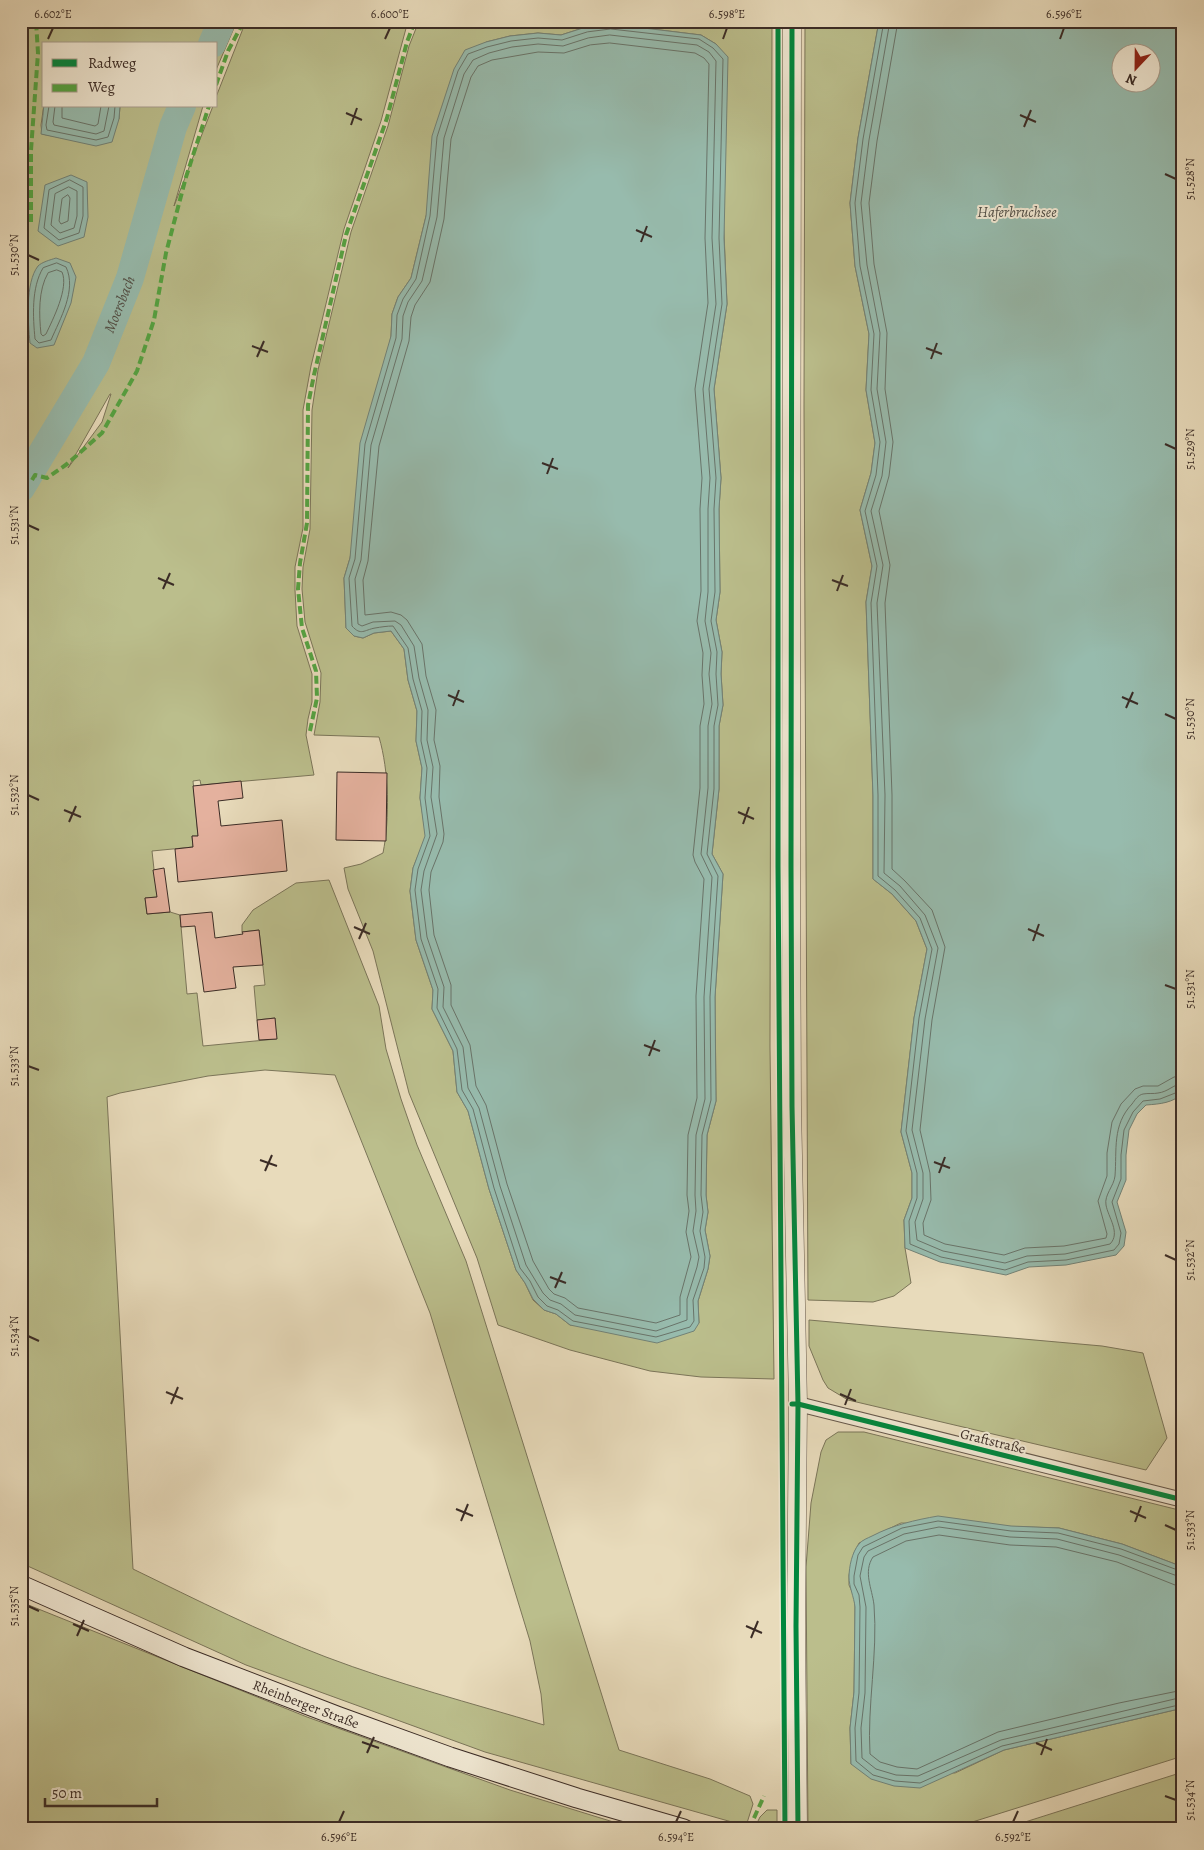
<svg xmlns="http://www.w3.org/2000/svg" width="1204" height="1850" font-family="Alegreya,serif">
<rect width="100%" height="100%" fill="#e8dbbb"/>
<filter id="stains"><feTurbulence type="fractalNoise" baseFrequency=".004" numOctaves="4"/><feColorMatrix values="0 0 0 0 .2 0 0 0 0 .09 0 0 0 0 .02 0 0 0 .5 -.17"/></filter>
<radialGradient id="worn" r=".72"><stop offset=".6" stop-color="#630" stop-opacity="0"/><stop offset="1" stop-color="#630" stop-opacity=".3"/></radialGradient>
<g fill="#bbbe8c" stroke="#7b7559" fill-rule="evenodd">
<path d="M29,21H237L216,70V44H44V104L41,125L42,134L67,139L119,119L120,106H203L174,206L213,106H216V97L246,21H408L381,121L344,229L311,366L303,410V528L295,567V590L297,626L312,674V702L308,719L306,735L314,775L201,785L200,780L193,781L198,836H192L193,847L152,851L157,897L145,898L147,914L170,912L180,915L187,994L197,993L203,1046L276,1039L275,1018L257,1020L254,986L265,985L259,930L242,932V925L253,910L296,883L329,880L379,1006L386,1049L401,1099L417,1145L466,1261L619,1750L710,1779L750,1796L753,1804L746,1826L485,1752L246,1665L21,1563V168ZM111,394L102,422L68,468L110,394ZM265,1070L335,1075L430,1313L530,1641L541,1694L544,1725C471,1703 397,1684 326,1657C260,1632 197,1600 133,1569L107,1097L120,1093L208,1076Z"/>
<path d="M419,21H772L770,1047L774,1379L701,1377L650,1371L570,1350L498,1325L477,1258L409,1093L373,951L348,889L344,868L361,864L383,853C390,818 389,771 379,737L314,735L320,702L321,673L305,622L302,589L303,567L310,529L312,410L318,370L351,232L388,126L409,46ZM611,24L701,35L716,44L727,304L714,389L721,478L719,509L720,592L716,620L722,652L721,674L723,705L719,726V789L712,854L723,874L715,997L716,1101L707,1135L706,1195L708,1212L705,1230L710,1256L708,1269L698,1301L699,1323L570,1325L556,1314L544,1310L533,1300L525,1283L516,1270L489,1189L468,1111L457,1092L453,1051L432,1009L433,990L416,940L410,891L413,868L426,836L420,798L422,768L416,741L417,711L408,680L404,649L391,631L374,633L363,638L354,636L346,628L344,578L350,558L391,336L392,314L398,297L411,278L426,216L486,42L510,36L538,33L561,35L586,27Z"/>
<polygon points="805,21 879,21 858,138 850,203 855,266 869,334 866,390 875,443 871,473 860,510 872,566 866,602 873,796 873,879 892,894 916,921 927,949 914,1018 901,1132 912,1173 912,1198 904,1220 905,1248 911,1283 894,1296 873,1302 808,1300 804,406"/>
<polygon points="809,1320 1102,1346 1143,1353 1167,1438 1146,1470 848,1400 828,1388 823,1380 809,1346"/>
<polygon points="838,1432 864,1432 1183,1511 1183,1567 1122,1544 1059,1528 901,1523 859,1543 854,1553 849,1575 849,1585 854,1596 855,1607 854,1692 850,1728 851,1764 955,1773 1004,1750 1183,1708 1183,1756 950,1829 808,1829 806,1567 811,1503 821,1452 826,1440"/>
<polygon points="21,1602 307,1717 510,1790 636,1829 21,1829"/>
<polygon points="1183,1772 1183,1829 1003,1829"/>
<polygon points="767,1810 777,1810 777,1829 754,1829 760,1817"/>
</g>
<g fill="#97bbad" stroke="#728277" fill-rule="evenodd">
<path d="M879,21H1183V1093C1173,1103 1160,1104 1146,1105L1137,1114L1129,1130L1126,1155V1180L1117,1202L1126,1232L1124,1246L1116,1255L1066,1265L1029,1267L1006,1275L940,1262L905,1248L904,1220L912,1198V1173L901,1132L914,1018L927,949L916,921L892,894L873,879V796L866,602L872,566L860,510L871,473L875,443L866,390L869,334L855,266L850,203L858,138ZM1122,52H1152V82H1122Z"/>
<polygon points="611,24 701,35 716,44 728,57 724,238 727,304 714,389 721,478 719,509 720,592 716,620 722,652 721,674 723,705 719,726 719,789 712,854 723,874 715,997 716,1101 707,1135 706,1195 708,1212 705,1230 710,1256 708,1269 698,1301 699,1323 694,1331 657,1343 570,1325 556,1314 544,1310 533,1299 525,1283 516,1270 489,1189 468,1111 457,1092 453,1051 432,1009 433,990 416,940 410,891 413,868 425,836 420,798 422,768 416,741 417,711 408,680 404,649 391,631 374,633 363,638 354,636 346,628 344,578 350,558 360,443 391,336 392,314 398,297 411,278 426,216 432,136 454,69 465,50 486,42 510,36 538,33 561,35 586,27"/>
<polygon points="44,104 44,106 120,106 119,119 112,142 96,146 41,134"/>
<polygon points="71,175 87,182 88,217 84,237 58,246 38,231 45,185"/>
<path d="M56,258L70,263L76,277L71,303L54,345L37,348L30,343C28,322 25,283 38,266C42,262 50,260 56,258Z"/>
<path d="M938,1516L1011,1526L1059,1528L1122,1544L1183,1567V1708L1004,1750L920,1788L894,1786L871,1779L851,1764L850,1728L854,1692L855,1607C854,1597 849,1587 849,1577C849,1567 852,1552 859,1544C862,1540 868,1538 872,1536C893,1525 915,1520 938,1516Z"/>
</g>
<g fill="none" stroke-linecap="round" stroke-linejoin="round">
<g stroke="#69746a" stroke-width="1">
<polyline points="884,21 863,139 855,203 860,266 874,334 871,390 880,442 876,475 865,511 877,566 871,603 878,795 878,876 895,890 920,918 932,949 919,1018 906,1131 917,1173 917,1198 909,1221 910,1244 941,1257 1005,1270 1028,1262 1066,1260 1114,1250 1119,1244 1121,1233 1112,1202 1121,1179 1121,1155 1124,1130 1133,1112 1143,1101 1160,1099 1183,1090"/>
<path d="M890,21L869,140L861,203L867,265L880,333L877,389L886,442L882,476L871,511L883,565L877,603L885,795L884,873L900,886L925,915L938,948L925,1019L912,1130L923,1173V1199L915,1222L917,1240L943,1251L1005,1263L1027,1256L1065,1254L1110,1244C1121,1233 1108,1217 1106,1205C1104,1195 1114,1186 1115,1176C1117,1150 1112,1125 1132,1104C1135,1100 1138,1095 1143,1094C1148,1093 1154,1094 1158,1093C1168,1092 1174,1084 1183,1083"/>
<polyline points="898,21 877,141 869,203 874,264 887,333 885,389 893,442 889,476 879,511 890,565 885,603 892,795 892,869 905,881 932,910 945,947 932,1020 920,1130 930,1173 931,1200 923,1223 924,1235 945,1244 1004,1255 1025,1248 1064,1246 1106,1238 1107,1234 1098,1201 1107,1176 1107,1153 1112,1122 1121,1104 1135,1089 1143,1086 1158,1086 1174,1077 1183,1076"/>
<path d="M611,29L699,39L713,48L723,59L719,238L722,304L709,389L716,478L714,509L715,592L711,621L717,652L716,674L718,705L714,726V789L707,854L718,876L710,997L711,1100L702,1135L701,1195L703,1212L700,1231L705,1257L704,1268L693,1300L694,1321L690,1327L656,1337L573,1321L558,1310L547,1306L538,1297L530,1281L520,1268L494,1188L473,1109L462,1090L457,1049L437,1008L438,989L421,939L415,890L418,869L430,836L425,798L427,768L421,741L422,711L413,679L408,648L393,626C387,626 381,627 375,628C364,630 361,636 352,626L349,578L355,559L365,444L396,338L397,315L403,299L416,279L430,216L437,137L458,71L468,54L487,47L511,41L538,38L562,40L587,32Z"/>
<polygon points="610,35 697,45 709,52 716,61 712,238 716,304 703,389 710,478 708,509 708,592 705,621 711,653 709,674 712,704 708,726 708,788 701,854 712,877 704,997 705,1099 696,1135 695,1195 696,1211 693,1231 699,1257 697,1267 687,1299 687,1320 656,1331 575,1315 561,1304 550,1300 543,1293 526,1265 500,1186 479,1108 468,1088 463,1047 443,1007 444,987 427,937 421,890 424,871 437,834 431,797 433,767 427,740 428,710 419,678 414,646 401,625 395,621 373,622 362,626 358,624 355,579 361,560 371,445 402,339 403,316 408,302 422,281 437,217 444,138 464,74 473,60 489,53 512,47 538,44 563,46 588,38"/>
<polygon points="610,43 695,53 704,58 709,64 705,238 708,303 695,389 702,478 700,509 701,591 697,621 703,653 702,675 704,704 700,726 700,788 693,855 695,862 704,879 696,996 697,1098 688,1135 687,1195 689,1211 686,1232 691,1257 680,1297 680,1315 656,1323 578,1308 565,1298 554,1294 549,1289 533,1261 507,1184 486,1105 476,1086 470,1045 451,1005 451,985 434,935 429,890 431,872 443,842 444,834 439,797 440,766 434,740 436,710 426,676 422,644 407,620 401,615 391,612 365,615 363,580 368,561 379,446 409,341 411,317 415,305 430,282 444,219 451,139 471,77 478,66 492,60 538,52 564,53 590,45"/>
<polyline points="49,106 46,125 47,130 96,140 108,137 114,118 115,106"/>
<polyline points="55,106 53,122 54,125 96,134 104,131 109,106"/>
<polyline points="62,106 62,118 95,126 98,124 101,106"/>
<polygon points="70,180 83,187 83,216 79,233 59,240 44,228 49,190"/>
<polygon points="69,187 77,191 77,216 74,228 60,233 51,225 55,194"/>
<polygon points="68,195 70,198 68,221 61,224 59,221 62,199"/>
<path d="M57,263L66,267C77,290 60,319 51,340L39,343L35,339C33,317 31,288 43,268Z"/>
<path d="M57,270L62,272C69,288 53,319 46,334L43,336L41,334C39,315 38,290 48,273Z"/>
<polyline points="1183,1572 1121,1549 1058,1533 1011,1531 938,1521 902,1528 863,1547 858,1555 854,1576 854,1584 859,1595 860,1607 859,1693 855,1728 856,1761 873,1775 895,1781 920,1783 1002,1746 1183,1704"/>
<polyline points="1183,1578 1119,1555 1057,1539 1010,1537 939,1527 904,1534 868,1551 864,1557 860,1576 866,1607 865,1693 861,1728 862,1758 876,1769 896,1775 918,1776 1001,1740 1183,1697"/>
<path d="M1183,1586L1175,1585L1117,1562L1056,1547L1010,1545L939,1535L906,1541L873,1557C863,1572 872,1588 874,1605C878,1654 867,1705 870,1754L880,1762L897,1767L917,1769L998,1732L1119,1703L1183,1690"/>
</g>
<g stroke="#97bbad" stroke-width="28">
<polyline points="212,44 222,21"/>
<path id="s1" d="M21,488L96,363L130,278L173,127L182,106"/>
</g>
</g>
<g fill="#e4b19e" stroke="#3b2c26">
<polygon points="337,772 387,773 386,841 336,840"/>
<polygon points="241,781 243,798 218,801 221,826 282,820 287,871 178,882 175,849 193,847 192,836 198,836 193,786"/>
<polygon points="164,868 170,912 147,914 145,898 157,897 153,870"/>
<polygon points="212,912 215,938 243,934 242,932 259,930 263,965 233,967 236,988 204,992 195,926 181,927 180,915"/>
<polygon points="275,1018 277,1039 259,1040 257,1020"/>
</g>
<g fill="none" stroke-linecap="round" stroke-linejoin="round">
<g stroke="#66584b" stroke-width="16">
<polyline id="minor" points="798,1404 1183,1500"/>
</g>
<g stroke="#66584b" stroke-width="19">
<polyline id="tertiary" points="792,21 791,866 792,1106 798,1404 796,1626 798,1829"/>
</g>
<g stroke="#3b2c26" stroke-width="21">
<g id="secondary">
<path id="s2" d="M21,1585L184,1657L337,1716L450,1757L577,1798L684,1829"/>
</g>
</g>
<use href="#minor" stroke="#f0e8d3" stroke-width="14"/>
<use href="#tertiary" stroke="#f0e8d3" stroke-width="18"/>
<use href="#secondary" stroke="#f0e8d3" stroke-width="19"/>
<g stroke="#54a442" stroke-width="4" stroke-dasharray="8 4" stroke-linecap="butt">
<polyline points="216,85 228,51 244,21"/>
<polyline points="31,222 31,150 38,53 36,21"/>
<polyline points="32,480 35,475 47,478 67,464 102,433 137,371 154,320 166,253 186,177 209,106"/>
<polyline points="310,731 317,698 316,671 302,628 298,589 300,563 307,523 308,405 314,375 346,235 387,118 407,42 415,21"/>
<polyline points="749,1829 764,1796"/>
</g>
<g stroke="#f0e8d3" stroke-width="8">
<g id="cycleway">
<polyline points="778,21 778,866 785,1829"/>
<polyline points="792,21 791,866 792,1106 798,1404 796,1626 798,1829"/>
<polyline points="792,1404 798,1404 1183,1500"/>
</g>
</g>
<use href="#cycleway" stroke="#00873e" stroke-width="5"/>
</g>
<path fill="none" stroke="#3b2c26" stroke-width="2" d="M48,39L53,28M385,39L390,28M723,39L727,28M1060,39L1064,28M346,113L362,120M1020,115L1036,122M351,125L357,108M1024,127L1031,110M1165,174L1176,179M636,230L652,237M641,242L647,226M28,255L39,260M252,346L268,352M926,348L942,354M257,357L264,341M931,359L937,343M1165,444L1176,449M542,463L558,469M547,474L553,458M28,525L39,530M158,578L174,585M832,580L848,586M163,589L170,573M837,591L843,575M448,695L464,702M1122,697L1138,704M453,706L459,690M1126,708L1133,692M1165,714L1176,719M28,795L39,800M64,810L81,817M738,812L754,819M69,822L76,806M743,824L749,807M354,927L370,934M1028,929L1044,936M359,939L366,923M1033,941L1039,924M1165,985L1176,989M644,1045L660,1051M649,1056L655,1040M28,1066L39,1070M260,1160L277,1166M934,1162L950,1168M265,1171L272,1155M939,1173L945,1157M1165,1255L1176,1260M550,1277L566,1283M555,1288L562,1272M28,1336L39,1341M166,1392L183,1399M840,1394L856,1401M171,1404L178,1387M845,1405L851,1389M456,1509L473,1516M1130,1511L1146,1518M461,1521L468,1504M1135,1522L1141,1506M1165,1525L1176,1530M28,1606L39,1611M73,1624L89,1631M746,1626L762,1633M77,1636L84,1620M751,1638L758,1621M362,1742L379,1748M1036,1743L1052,1750M367,1753L374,1737M1041,1755L1047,1739M1165,1796L1176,1800M339,1822L344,1811M676,1822L681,1811M1013,1822L1018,1811"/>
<g text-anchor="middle" stroke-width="4" stroke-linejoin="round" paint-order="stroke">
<g font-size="14" fill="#3b2c26" stroke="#f0e8d3">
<text transform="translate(993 1441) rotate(14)" y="5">Graftstraße</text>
<text dy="5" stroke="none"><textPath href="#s2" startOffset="309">Rheinberger Straße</textPath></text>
</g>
<g font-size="15" font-style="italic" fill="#525048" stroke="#f0e8d3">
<text x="1017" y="217">Haferbruchsee</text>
<text dy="5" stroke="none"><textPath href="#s1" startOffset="209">Moersbach</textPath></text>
</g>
</g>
<rect width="1204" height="1850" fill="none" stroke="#e8dbbb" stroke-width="55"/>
<rect x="42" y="42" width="175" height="65" fill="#f0e8d3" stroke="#a89d8e"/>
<rect x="52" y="59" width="25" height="8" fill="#00873e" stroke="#a89d8e"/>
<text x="88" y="68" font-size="15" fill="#3b2c26">Radweg</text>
<rect x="52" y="84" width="25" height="8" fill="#54a442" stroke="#a89d8e"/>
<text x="88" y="92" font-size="15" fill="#3b2c26">Weg</text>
<g transform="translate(1136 68) rotate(202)"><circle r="24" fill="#f0e8d3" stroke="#a89d8e"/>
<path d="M0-4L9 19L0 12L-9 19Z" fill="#8f2418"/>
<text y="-8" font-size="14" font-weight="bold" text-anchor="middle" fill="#3b2c26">N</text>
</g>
<path d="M45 1798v8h112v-8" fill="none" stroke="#3b2c26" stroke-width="2.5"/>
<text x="52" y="1798" font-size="15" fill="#3b2c26" stroke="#f0e8d3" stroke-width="4" paint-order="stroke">50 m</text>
<rect x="28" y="28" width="1148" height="1794" fill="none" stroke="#3b2c26" stroke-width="2"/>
<g font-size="12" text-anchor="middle" fill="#3b2c26">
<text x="53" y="18">6.602°E</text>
<text x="390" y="18">6.600°E</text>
<text x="727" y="18">6.598°E</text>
<text x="1064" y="18">6.596°E</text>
<text transform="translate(1190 179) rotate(-90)" y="4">51.528°N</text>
<text transform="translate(14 255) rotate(-90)" y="4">51.530°N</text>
<text transform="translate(1190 449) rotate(-90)" y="4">51.529°N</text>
<text transform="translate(14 525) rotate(-90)" y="4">51.531°N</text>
<text transform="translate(1190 719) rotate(-90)" y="4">51.530°N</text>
<text transform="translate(14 795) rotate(-90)" y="4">51.532°N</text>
<text transform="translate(1190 989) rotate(-90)" y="4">51.531°N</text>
<text transform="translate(14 1066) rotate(-90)" y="4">51.533°N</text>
<text transform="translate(1190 1260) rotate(-90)" y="4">51.532°N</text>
<text transform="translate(14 1336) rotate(-90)" y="4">51.534°N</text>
<text transform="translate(1190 1530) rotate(-90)" y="4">51.533°N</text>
<text transform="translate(14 1606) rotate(-90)" y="4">51.535°N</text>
<text transform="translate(1190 1800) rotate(-90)" y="4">51.534°N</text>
<text x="339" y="1841">6.596°E</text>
<text x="676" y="1841">6.594°E</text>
<text x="1013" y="1841">6.592°E</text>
</g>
<rect width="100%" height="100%" filter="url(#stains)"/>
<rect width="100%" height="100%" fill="url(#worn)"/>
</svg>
